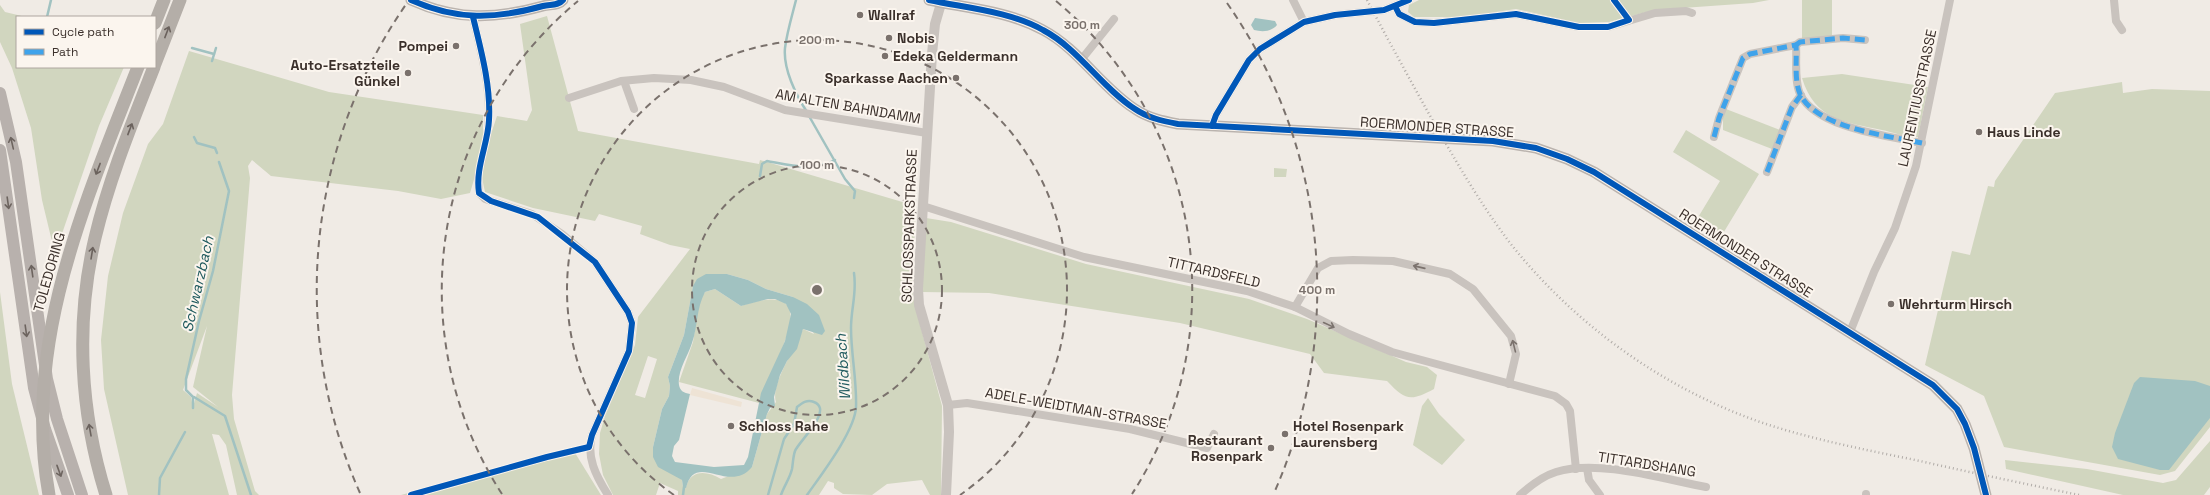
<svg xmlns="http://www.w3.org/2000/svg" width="2210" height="495" font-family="'Space Grotesk',sans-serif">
<rect width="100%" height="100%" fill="#f0ebe5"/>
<g fill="#d1d6bf" fill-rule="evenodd">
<polygon points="1419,0 1769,0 1753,3 1654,10 1609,22 1579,23 1516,9 1463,17 1414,17 1408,12 1409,5"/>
<polygon points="1802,0 1832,0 1832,36 1802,39"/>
<polygon points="0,5 5,12 26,17 17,17 17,67 124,67 99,126 55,254 42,200 31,128 12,68 0,42"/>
<path d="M547,16L578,131L759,164L760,160L916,206L912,289L915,306L942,406L941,495H930L922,480L887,484L872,495L843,494L834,488V483L828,481L819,495H678V491L660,483L656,495H613L603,475L599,454L600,433L605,416L635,345L638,317L690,249L670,245L640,234L642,226L599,214L595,221L533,208L485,192L482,178L475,176L470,193L441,199L398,191L271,176L252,160L248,166L250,178L232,395L234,419L255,491L259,495H237L226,445L219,435L212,434L229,495H128L104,389L101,340L108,276L123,213L148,144L163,124L189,51L329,92L483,115V135L490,137L497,116L527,121L532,110L520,24ZM727,274L748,280L766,289L793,297L814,334L803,329C796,347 770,385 776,402L767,414L752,467L721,479C707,471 691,469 686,487H683L682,480L653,447L662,409L669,396L670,386L668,377L684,335L693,286ZM207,326L193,387L218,407L197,393L193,407L191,397L183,390ZM648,356L657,359L645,398L635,395Z"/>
<path d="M1842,74L1928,87L1918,137C1906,138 1893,132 1882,130C1844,122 1815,120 1802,78Z"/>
<polygon points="2122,82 2123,93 2152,89 2210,91 2210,427 2175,471 2160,475 2004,447 1984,396 1925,365 1952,251 1970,255 1988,186 1994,187 1995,181 2055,93"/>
<polygon points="1726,109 1780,130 1772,149 1723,130 1723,117"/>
<polygon points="1686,130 1759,174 1719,240 1694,224 1720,181 1673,152"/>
<polygon points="1274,168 1287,169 1286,177 1274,177"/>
<path d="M926,218L951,222L1086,264L1249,299L1307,319L1406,362L1427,367L1437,375L1434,389C1410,402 1405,400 1387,381L1324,373L1310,354L1180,323L989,293L922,292Z"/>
<path d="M715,289L741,306C835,274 768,368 759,403L679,382L693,342L699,302L705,292Z"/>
<polygon points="0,292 12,384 39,495 0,495"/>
<polygon points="1428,398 1439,414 1465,440 1442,465 1413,445 1422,406"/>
<polygon points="2210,441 2210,487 2204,495 2123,495 2006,469 2005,460 2087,469 2163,483 2176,480"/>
<polygon points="572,448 601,495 401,495"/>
</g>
<polygon fill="#eee3d5" points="692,388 742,402 741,407 690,395"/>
<g fill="#a1c2c1" fill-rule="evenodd">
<path d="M1255,18L1275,21L1277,25C1271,32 1262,32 1254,30L1251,25Z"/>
<path d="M706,274H727L748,280L766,289L793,297L807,304L819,315L825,331L822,335L803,329L797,349L787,361L780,375L774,397L775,406L770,408L767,414L752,467C729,495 695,450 686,488L683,487L682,480L658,467L653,457V447L662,409L669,396L670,386L668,377L684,335L693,286L697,279ZM715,289L741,306L768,299H775L786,304L791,314L785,341L761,393L748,457L744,465L714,467L675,462L672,456L674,446L679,440L690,394C684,393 680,391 679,385C677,371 688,356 692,343C698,326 696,309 705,292Z"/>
<polygon points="2140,377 2195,381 2210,386 2210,418 2169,470 2160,470 2118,459 2112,447 2115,433 2134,383"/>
</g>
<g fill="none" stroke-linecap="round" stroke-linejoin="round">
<g stroke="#a1c2c1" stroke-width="2.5">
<path d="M796,0C792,16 787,32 785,48C783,69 796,95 807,112"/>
<polyline points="47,17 51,0"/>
<polyline points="192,48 214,54"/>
<polyline points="212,61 216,48"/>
<polyline points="809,116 845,179 855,191 854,198"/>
<polyline points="194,137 197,143 215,148 217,153"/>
<path d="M760,176L762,164L767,161C789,165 813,172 835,160"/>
<polyline points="194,397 225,416 251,495"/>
<polyline points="193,408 193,397 186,390 186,379 199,321 213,271 229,191 219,162"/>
<polyline points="159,495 160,478 185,432"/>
<polyline points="683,495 684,487"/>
<path d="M768,495L784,439L794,424L797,407C802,403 807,399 814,402C834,410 799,441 795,451C793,457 793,463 792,469C790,478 784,486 781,495"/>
<path d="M807,495C821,475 855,431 856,407C857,381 851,354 851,328C851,308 857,294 854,273"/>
</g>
<polyline stroke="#ccc6c0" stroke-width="8" stroke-dasharray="8 4" stroke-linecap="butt" points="478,177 487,136"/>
<g stroke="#c9c3be" stroke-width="8">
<polyline points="1293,0 1304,22"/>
<polyline points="1614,0 1629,20"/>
<polyline points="2114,0 2116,21 2122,30"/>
<polyline points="1395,6 1399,14 1415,22 1434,23 1516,14 1579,27 1608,27 1655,13 1686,11 1692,13"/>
<path d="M473,17C482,56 494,97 487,136"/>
<polyline points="1796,45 1800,42 1843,38 1865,40"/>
<polyline points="1081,60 1114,19"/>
<polyline points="624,81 634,109"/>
<polyline points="569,98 621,81 654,78 691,80 724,87 785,110 927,133"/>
<polyline points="1212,126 1216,115 1249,60 1260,49 1304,22 1335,15 1384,10 1409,0"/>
<path d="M1714,137L1719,118L1743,58L1750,54L1796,45C1797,60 1794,80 1800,94C1816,128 1889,136 1922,143"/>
<polyline points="1767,172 1792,107 1801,95"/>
<path d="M478,177L479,193L485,199L532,214L562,234L595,262L628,312L632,323L629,351L592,435C586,457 596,476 608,495"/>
<polyline points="923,206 1084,257 1247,291 1295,307 1349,334 1392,352 1555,396 1566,404 1570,411 1576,469"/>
<polyline points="1295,307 1318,268 1331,261 1353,260 1393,261 1450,274 1473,289 1511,336 1516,354 1509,384"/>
<polyline points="1850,332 1874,272 1895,228 1916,166 1950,0"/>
<polyline points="948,405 967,403 1130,429 1207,448 1214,434"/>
<polyline points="1587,468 1589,480 1600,495"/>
<path d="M1520,495C1530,486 1543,476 1556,472C1598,459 1663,479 1706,487"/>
<polyline points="1866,495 1866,494"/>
</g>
<polyline stroke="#c9c3be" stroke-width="10" points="942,0 935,24 932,54 918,289 919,305 948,405 949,432 946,495"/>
<g stroke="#bab3ae" stroke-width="11">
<path d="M411,0C457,21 496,19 543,6C550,4 558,6 563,0"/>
<path d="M929,0C966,8 1009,11 1043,30C1079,49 1101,87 1135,109C1148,118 1163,121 1178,124L1493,141L1536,148L1567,159L1594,172L1933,385L1957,409L1965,424L1974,448L1986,495"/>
</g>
<g stroke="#b8b1ad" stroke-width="12">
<polyline points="0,93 16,162 47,379 57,419 82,495"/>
<polyline points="0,150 34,388 45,429 68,495"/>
</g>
<g stroke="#b4aea8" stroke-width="13">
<polyline points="155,23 164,0"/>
<polyline points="155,64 180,0"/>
<path d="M49,495C22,344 84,205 138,67"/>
<path d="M106,495C80,412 75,323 95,238C109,179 132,123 154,67"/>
</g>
<path stroke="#b1aca8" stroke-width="2.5" stroke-dasharray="1 3" stroke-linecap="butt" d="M1367,0C1387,38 1408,76 1429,114C1454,158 1479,202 1510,243C1575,325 1664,389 1763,423C1814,440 1867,450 1920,461C1973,473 2026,484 2079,495"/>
<g stroke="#3fa3eb" stroke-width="5" stroke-dasharray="10 5" stroke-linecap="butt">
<polyline points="1796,45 1800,42 1843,38 1865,40"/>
<path d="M1714,137L1719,118L1743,58L1750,54L1796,45C1797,60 1794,80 1800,94C1816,128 1889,136 1922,143"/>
<polyline points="1767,172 1792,107 1801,95"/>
</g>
<g stroke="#fbf5ee" stroke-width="8">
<g id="cycleway">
<path d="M411,0C457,21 496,19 543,6C550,4 558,6 563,0"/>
<path d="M929,0C966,8 1009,11 1043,30C1079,49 1101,87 1135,109C1148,118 1163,121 1178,124L1493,141L1536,148L1567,159L1594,172L1933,385L1957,409L1965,424L1974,448L1986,495"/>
<polyline points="1395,6 1399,14 1415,22 1434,23 1516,14 1579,27 1608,27 1629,20 1614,0"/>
<polyline points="1212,126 1216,115 1249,60 1260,49 1304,22 1335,15 1384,10 1409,0"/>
<path d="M411,495L547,457L589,447L592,435L629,351L632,323L628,312L595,262L538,217L491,201L479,193C475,168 488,144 489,120C491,86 481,50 473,17"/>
</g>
</g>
<use href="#cycleway" stroke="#0057b8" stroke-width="6"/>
</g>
<defs><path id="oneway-shaft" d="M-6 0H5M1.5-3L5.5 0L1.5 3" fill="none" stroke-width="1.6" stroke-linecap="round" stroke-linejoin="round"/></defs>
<g stroke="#6b625d">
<use href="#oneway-shaft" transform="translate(167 32) rotate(-69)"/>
<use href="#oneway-shaft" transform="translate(130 129) rotate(-69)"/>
<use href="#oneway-shaft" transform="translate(98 169) rotate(111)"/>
<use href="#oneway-shaft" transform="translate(92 253) rotate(-81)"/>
<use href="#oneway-shaft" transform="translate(90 430) rotate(-100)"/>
</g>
<g stroke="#6d645f">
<use href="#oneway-shaft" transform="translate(12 143) rotate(-103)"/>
<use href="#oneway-shaft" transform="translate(8 203) rotate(82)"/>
<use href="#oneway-shaft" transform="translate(32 271) rotate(-98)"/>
<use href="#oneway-shaft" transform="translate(26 331) rotate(82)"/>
<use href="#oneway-shaft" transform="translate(59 471) rotate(70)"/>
</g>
<g stroke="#7b726d">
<use href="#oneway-shaft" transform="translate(1419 267) rotate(-167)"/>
<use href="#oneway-shaft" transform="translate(1329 325) rotate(25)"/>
<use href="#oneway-shaft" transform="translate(1514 346) rotate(-104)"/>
</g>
<g fill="none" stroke="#7a716c" stroke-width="2" stroke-dasharray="7 5">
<circle cx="817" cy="290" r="125"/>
<path d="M674 495A250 250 0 1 1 960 495"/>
<path d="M502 494A375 375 0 0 1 578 1M1056 1A375 375 0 0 1 1132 494"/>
<path d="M360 493A500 500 0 0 1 407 3M1227 3A500 500 0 0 1 1274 493"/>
</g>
<g fill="#7a716c" stroke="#fbf5ee" stroke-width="1.5">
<circle cx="860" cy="15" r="4"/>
<circle cx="889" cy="38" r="4"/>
<circle cx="456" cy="46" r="4"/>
<circle cx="885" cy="56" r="4"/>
<circle cx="408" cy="73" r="4"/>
<circle cx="956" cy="78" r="4"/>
<circle cx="1979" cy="132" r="4"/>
<circle cx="1891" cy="304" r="4"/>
<circle cx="731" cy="426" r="4"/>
<circle cx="1285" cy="434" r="4"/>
<circle cx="1271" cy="448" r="4"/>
</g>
<g text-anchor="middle" stroke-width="4" stroke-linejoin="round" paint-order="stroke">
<g font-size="14" font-weight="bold" fill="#3b302b" stroke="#fbf5ee" text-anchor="start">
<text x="868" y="20">Wallraf</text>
<text x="897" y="43">Nobis</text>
<text x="448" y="51" text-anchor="end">Pompei</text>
<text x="893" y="61">Edeka Geldermann</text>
<text x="400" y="70" text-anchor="end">Auto-Ersatzteile<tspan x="400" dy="16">Günkel</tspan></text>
<text x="948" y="83" text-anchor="end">Sparkasse Aachen</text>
<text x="1987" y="137">Haus Linde</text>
<text x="1899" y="309">Wehrturm Hirsch</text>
<text x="739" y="431">Schloss Rahe</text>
<text x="1293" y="431">Hotel Rosenpark<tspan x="1293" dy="16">Laurensberg</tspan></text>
<text x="1263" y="445" text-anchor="end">Restaurant<tspan x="1263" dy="16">Rosenpark</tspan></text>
</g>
<g font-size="14" fill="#3b302b" stroke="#fbf5ee">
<text transform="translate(1917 98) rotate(-78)" y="5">LAURENTIUSSTRASSE</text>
<text transform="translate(848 106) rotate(10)" y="5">AM ALTEN BAHNDAMM</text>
<text transform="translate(1437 127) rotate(4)" y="5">ROERMONDER STRASSE</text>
<text transform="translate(909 226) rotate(-88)" y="5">SCHLOSSPARKSTRASSE</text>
<text transform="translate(1746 253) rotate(32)" y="5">ROERMONDER STRASSE</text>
<text transform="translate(49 272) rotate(-74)" y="5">TOLEDORING</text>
<text transform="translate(1214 272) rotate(13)" y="5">TITTARDSFELD</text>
<text transform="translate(1076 408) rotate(10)" y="5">ADELE-WEIDTMAN-STRASSE</text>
<text transform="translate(1647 464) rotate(9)" y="5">TITTARDSHANG</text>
</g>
<g font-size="15" font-style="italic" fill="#1f5a5e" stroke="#fbf5ee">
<text transform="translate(198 284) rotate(-77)" y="5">Schwarzbach</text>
<text transform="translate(843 367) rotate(-94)" y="5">Wildbach</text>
</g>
</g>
<circle cx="817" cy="290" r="6" fill="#7a716c" stroke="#fbf5ee" stroke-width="2"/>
<g font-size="12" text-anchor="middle" font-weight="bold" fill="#7a716c" stroke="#fbf5ee" stroke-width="4" stroke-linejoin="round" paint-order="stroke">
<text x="1082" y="29">300 m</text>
<text x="817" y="44">200 m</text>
<text x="817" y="169">100 m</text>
<text x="1317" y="294">400 m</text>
</g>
<rect x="16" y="16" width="140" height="52" fill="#fbf5ee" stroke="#aea6a0"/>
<rect x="24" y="29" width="20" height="6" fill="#0057b8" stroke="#aea6a0"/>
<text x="52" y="36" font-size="12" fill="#3b302b">Cycle path</text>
<rect x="24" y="49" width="20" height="6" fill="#3fa3eb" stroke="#aea6a0"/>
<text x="52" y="56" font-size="12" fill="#3b302b">Path</text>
</svg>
